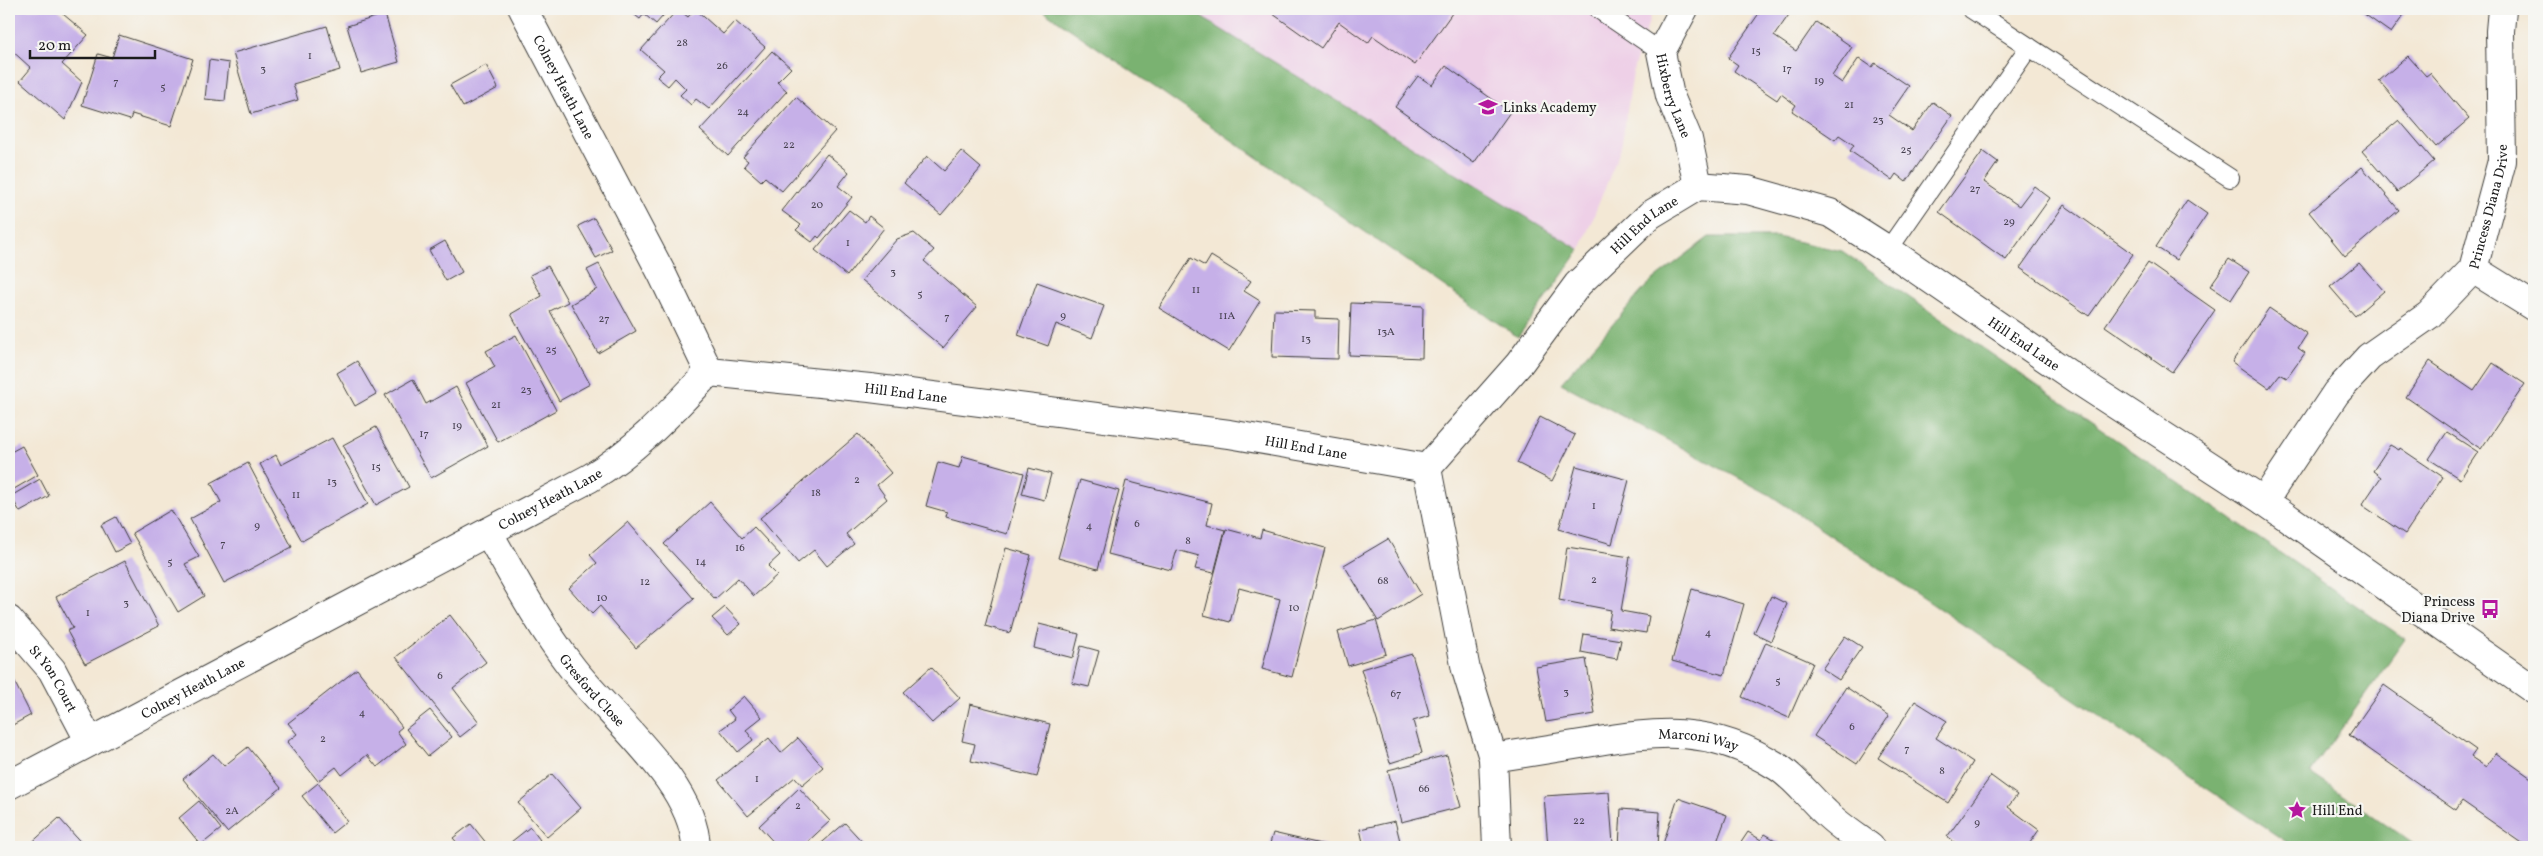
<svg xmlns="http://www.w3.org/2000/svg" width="2543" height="856" font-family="Vollkorn,serif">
<rect width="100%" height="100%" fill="#f6f6f2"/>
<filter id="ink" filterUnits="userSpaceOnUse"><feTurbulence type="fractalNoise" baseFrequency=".02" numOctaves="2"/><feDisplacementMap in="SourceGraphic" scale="10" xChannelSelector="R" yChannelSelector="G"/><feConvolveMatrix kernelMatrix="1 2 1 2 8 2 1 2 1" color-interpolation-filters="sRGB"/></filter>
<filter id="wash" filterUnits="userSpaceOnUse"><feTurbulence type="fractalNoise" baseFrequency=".0096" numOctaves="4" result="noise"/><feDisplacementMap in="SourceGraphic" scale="20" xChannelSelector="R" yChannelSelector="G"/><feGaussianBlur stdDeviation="1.12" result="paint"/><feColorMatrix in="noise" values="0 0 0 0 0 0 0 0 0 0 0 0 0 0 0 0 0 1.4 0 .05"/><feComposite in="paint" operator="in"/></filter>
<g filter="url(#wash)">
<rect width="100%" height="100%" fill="#f3e8d5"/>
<polygon fill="#eed0e7" points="1188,9 1653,9 1634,67 1621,148 1580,250"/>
<g fill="#7ab271" stroke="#4b6746">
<polygon points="1041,9 1188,9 1580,250 1518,337"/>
<polygon points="1709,237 1777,237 1842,251 2405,639 2310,773 2419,847 2294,847 1770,495 1561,383 1649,283"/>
</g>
<g id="blocks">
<g fill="#c6b0e8">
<polygon points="9,9 57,9 88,35 62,64 82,82 65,120 20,81 31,68 9,48"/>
<polygon points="627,9 669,9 656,24 644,14 640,19"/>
<polygon points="678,9 688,17 695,9 723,34 735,21 765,47 709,109 696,99 691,105 680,95 686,89 675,78 668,86 657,77 664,70 641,50"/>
<polygon points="1266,9 1455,9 1415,65 1373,36 1368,43 1339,22 1321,48"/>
<polygon points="1762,9 1793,9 1774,36 1796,51 1816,22 1852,47 1832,76 1842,83 1859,58 1872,67 1875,63 1909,86 1889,115 1912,131 1933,102 1952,116 1906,182 1896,174 1892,180 1850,151 1854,145 1839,135 1835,140 1792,111 1796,105 1781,94 1777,100 1734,71 1738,65 1728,58"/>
<polygon points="2361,9 2408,9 2391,33 2360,11"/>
<polygon points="385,14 399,62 361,73 347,26"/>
<polygon points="327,26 340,70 293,84 298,100 251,114 233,53"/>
<polygon points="119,35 193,59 171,126 132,114 130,120 82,105 98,54 112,58"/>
<polygon points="772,51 791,68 777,82 787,91 728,156 700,130"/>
<polygon points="2408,56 2426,76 2430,73 2469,119 2436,147 2379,81"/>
<polygon points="209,60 229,63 225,101 205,99"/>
<polygon points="486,65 498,88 463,107 450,85"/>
<polygon points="1446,66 1510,112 1474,163 1395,107 1418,76 1432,85"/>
<polygon points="796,97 835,131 782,191 765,177 761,181 744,166 748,161 743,157"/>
<polygon points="2399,120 2434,161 2397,192 2362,151"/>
<polygon points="961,151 981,168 941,215 904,183 927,156 944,171"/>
<polygon points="1983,151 1998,162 1984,182 2019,206 2034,186 2050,198 2006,260 1939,212"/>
<polygon points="827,154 849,172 838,186 852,197 819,238 817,236 812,242 796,230 801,225 782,211"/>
<polygon points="2362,167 2399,210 2345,256 2309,212"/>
<polygon points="2187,200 2207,214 2176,260 2156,247"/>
<polygon points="2064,205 2133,254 2089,316 2020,268"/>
<polygon points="849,210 865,222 869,216 884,228 847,276 815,250"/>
<polygon points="594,218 612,250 596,258 578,226"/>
<polygon points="914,233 934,250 924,261 977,307 943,348 862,280 897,239"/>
<polygon points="445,241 462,272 446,281 429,250"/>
<polygon points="1211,256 1251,281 1244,291 1260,301 1229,351 1159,308 1191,258 1205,266"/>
<polygon points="2229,259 2249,272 2231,300 2210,286"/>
<polygon points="2148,263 2215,310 2172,372 2105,326"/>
<polygon points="2359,263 2384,291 2355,316 2330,287"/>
<polygon points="599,264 636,331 598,353 571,304 597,289 587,270"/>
<polygon points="548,266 568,302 550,311 590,384 559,401 511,314 542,296 530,275"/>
<polygon points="1037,282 1104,306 1092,338 1056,324 1048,346 1018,335"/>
<polygon points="1351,303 1423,306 1422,358 1349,355"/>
<polygon points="2269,308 2307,334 2298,348 2305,353 2287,378 2280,374 2269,388 2232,362"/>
<polygon points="1274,310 1315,311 1315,318 1339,319 1338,359 1272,357"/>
<polygon points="516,335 556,410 498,442 466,383 495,367 486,351"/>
<polygon points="357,361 376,394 355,406 337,373"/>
<polygon points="2430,361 2474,391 2493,363 2525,384 2481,449 2406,397"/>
<polygon points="413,379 426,404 456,387 488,446 431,478 385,395"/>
<polygon points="1540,417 1575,435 1552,481 1517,463"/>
<polygon points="376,427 409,487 376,505 343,445"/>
<polygon points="2447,432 2478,452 2460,479 2429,459"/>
<polygon points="858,434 891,473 877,485 887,499 846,534 854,544 827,566 814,550 798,563 760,518"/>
<polygon points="332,438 368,504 302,541 260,464 276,455 281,465"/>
<polygon points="2390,445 2399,450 2400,448 2443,477 2405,534 2362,505 2381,477 2373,471"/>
<polygon points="22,446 38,475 9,492 9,453"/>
<polygon points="963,456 1024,473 1007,534 946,517 947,512 926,506 938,462 959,468"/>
<polygon points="248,463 292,547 224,583 190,519 221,502 211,483"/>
<polygon points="1576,466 1629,480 1612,544 1559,529"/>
<polygon points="1029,468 1051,474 1044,500 1022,494"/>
<polygon points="40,479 49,496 20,512 11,496"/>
<polygon points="1080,480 1119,491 1098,569 1058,558"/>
<polygon points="1126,481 1212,503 1207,525 1225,530 1214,573 1195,569 1199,556 1177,550 1171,570 1108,554"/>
<polygon points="710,502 742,538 754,527 780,555 768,566 777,575 754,596 738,578 715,599 664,544"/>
<polygon points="171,510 199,557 185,564 204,596 178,612 132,533"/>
<polygon points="116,517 130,544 115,552 101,525"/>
<polygon points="628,522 694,599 636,648 600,606 592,614 569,588 597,563 590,555"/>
<polygon points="1226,529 1260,538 1262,530 1325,548 1292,677 1262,669 1280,599 1239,588 1230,622 1204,615"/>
<polygon points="1388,539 1421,594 1378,621 1344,565"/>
<polygon points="1567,547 1630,557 1621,611 1649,616 1646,633 1608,627 1611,610 1559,600"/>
<polygon points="1006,548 1031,555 1010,633 985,626"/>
<polygon points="125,561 159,626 85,664 67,631 73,628 56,597"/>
<polygon points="1692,589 1744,604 1724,675 1672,661"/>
<polygon points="1771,596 1787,604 1771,641 1754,633"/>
<polygon points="725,607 741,624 728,635 712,618"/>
<polygon points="450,615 486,662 453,688 479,722 460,737 396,657"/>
<polygon points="1376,620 1386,654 1348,666 1338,632"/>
<polygon points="1039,624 1079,634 1073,658 1034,648"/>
<polygon points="1584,634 1621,640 1617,659 1581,652"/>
<polygon points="1845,636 1862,647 1839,680 1822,669"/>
<polygon points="1766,642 1813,663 1789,718 1742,697"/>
<polygon points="1081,646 1099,651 1089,687 1072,683"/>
<polygon points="1412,654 1430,716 1413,721 1422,753 1390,763 1361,669"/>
<polygon points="1586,659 1595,714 1546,722 1536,667"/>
<polygon points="931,667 960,698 932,723 903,692"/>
<polygon points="357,669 402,727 397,731 406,744 377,767 367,755 342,775 336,767 318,781 287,742 297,734 288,723"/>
<polygon points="9,671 31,715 9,727"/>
<polygon points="2384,685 2476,750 2471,757 2486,767 2496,753 2534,780 2534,847 2528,847 2462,801 2456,810 2349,735"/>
<polygon points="1846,687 1889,716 1857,764 1814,736"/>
<polygon points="744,696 762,717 746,730 753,740 738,752 720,730 735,719 728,710"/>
<polygon points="1915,701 1947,721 1936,738 1973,762 1948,803 1878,758"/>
<polygon points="970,704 1050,724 1037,777 971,761 975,744 962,741"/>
<polygon points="430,710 452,737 428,756 406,729"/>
<polygon points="769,738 781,753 798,738 823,767 802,785 795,777 748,816 718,780"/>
<polygon points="248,747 281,788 227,832 183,779 213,754 224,766"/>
<polygon points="1447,755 1461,807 1401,822 1388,770"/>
<polygon points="552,774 581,808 547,837 518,803"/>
<polygon points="1991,776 2017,795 2008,807 2039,830 2027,847 1961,847 1947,837"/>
<polygon points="318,783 347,821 332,833 302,796"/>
<polygon points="799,788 830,821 802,847 778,847 759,826"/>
<polygon points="1609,792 1613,844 1548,847 1544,796"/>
<polygon points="1678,798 1727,815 1715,847 1662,847"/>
<polygon points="199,801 221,829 201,845 179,818"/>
<polygon points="1621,809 1660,812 1658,847 1619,847"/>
<polygon points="59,818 85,847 27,847"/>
<polygon points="1395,821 1400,841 1364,847 1360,829"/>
<polygon points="845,823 867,847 817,847"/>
<polygon points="471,824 487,844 483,847 461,847 453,838"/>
<polygon points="530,827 540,840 530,847 515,847 511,842"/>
<polygon points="1748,832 1761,840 1765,834 1787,847 1738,847"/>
<polygon points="1273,833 1325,845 1324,847 1269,847"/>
</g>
</g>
</g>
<g filter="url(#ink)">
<use href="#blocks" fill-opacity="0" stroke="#3c3b38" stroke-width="1"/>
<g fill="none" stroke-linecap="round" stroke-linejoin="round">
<g stroke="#3c3b38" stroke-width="20">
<g id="service">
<polyline points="1598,9 1661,52"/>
<polyline points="1971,9 2230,178"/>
<polyline points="1888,250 2029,47"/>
</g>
</g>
<g stroke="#3c3b38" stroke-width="30">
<g id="minor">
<path id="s1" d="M1684,9L1661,52L1670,96L1688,139L1698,186"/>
<polyline points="2473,269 2534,307"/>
<polyline points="1427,468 1466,670 1493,758 1497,847"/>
<path id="s2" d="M2264,501L2336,393L2369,357L2429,315L2473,269L2502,161L2500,31L2502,9"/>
<path id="s3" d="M488,532C514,577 538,623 570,665C607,715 694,782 696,847"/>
<path id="s4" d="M9,620L52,670L90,742"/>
<path id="s5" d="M1493,758C1524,753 1555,748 1587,743C1660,730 1712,725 1778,767C1796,779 1809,797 1825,812C1838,825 1855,836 1870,847"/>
</g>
</g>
<g stroke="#3c3b38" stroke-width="30">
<g id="tertiary">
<path id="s6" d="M523,9L662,274L709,372"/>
<path id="s7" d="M709,372L870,388L1229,434L1427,468L1519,364L1578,284L1650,215L1698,186L1748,190L1830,213L1888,250L2076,379L2264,501L2534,690"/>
<path id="s8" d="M9,785L590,478C638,449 671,412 709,372"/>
</g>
</g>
<use href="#service" stroke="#fff" stroke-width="18"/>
<use href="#minor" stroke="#fff" stroke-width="28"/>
<use href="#tertiary" stroke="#fff" stroke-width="28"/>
</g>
</g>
<defs>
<g id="school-bare" transform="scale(1.5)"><path d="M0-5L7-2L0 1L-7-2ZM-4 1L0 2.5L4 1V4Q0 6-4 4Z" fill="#b5179e" stroke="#f6f6f2" stroke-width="2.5" paint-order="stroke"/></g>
<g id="bus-bare" transform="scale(1.5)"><path d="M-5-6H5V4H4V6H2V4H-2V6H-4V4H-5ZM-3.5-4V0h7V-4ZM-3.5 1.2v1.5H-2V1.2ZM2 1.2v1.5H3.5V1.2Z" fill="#b5179e" stroke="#f6f6f2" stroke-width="2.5" paint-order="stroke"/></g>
<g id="sight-bare" transform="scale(1.5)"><path d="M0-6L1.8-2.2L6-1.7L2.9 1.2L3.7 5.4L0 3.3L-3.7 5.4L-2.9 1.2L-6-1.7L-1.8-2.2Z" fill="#b5179e" stroke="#f6f6f2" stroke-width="2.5" paint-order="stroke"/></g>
</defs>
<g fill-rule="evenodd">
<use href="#school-bare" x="1488" y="107"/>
<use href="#bus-bare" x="2490" y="609"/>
<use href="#sight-bare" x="2297" y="810"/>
</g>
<g text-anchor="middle" stroke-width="4.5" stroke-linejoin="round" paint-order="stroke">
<g font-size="11" fill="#46414f">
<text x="682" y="46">28</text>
<text x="1756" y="54">15</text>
<text x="310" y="59">1</text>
<text x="722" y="69">26</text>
<text x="263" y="72">3</text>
<text x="1787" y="72">17</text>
<text x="1819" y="84">19</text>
<text x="116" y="85">7</text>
<text x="163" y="90">5</text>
<text x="1849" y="108">21</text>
<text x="743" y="115">24</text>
<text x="1878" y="123">23</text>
<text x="789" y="148">22</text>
<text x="1906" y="153">25</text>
<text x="1975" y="192">27</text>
<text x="817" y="208">20</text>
<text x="2009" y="225">29</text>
<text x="848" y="246">1</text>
<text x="893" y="275">3</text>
<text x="1196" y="293">11</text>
<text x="920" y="297">5</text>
<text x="1063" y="319">9</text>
<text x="1227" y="319">11A</text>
<text x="947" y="320">7</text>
<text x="604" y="322">27</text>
<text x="1386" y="335">13A</text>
<text x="1306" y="342">13</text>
<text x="551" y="353">25</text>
<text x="526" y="393">23</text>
<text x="496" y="408">21</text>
<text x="457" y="429">19</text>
<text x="424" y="437">17</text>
<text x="376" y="470">15</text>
<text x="857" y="483">2</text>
<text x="332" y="485">13</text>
<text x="816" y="496">18</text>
<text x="296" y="498">11</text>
<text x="1594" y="509">1</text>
<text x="1137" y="527">6</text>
<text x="257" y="529">9</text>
<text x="1089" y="529">4</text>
<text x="1188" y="544">8</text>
<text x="223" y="547">7</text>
<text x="740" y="551">16</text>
<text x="170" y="565">5</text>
<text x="701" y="565">14</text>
<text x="1594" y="583">2</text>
<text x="1383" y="584">68</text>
<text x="645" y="585">12</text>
<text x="602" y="601">10</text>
<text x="126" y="606">3</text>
<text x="1294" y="611">10</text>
<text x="88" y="616">1</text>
<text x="1708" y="636">4</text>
<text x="440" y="679">6</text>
<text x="1778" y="684">5</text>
<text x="1566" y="695">3</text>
<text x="1396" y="697">67</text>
<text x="362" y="716">4</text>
<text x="1852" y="730">6</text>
<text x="323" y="742">2</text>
<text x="1907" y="752">7</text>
<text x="1942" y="774">8</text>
<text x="757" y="782">1</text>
<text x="1424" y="792">66</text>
<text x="798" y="809">2</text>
<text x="232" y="814">2A</text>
<text x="1579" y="824">22</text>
<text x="1977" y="826">9</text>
</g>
<g font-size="14" fill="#1c1c1c" stroke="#f6f6f2">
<text dy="5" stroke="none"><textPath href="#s6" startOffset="88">Colney Heath Lane</textPath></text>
<text dy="5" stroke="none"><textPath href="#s1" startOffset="94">Hixberry Lane</textPath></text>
<text dy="5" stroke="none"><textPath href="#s2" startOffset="380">Princess Diana Drive</textPath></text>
<text dy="5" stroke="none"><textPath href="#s7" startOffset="1052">Hill End Lane</textPath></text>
<text dy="5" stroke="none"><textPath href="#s7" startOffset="1488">Hill End Lane</textPath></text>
<text dy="5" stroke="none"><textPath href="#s7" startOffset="198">Hill End Lane</textPath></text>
<text dy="5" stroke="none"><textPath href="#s7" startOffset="602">Hill End Lane</textPath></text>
<text dy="5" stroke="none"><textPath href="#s8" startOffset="612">Colney Heath Lane</textPath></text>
<text dy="5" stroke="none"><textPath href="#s4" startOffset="74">St Yon Court</textPath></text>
<text dy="5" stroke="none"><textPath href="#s8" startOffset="208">Colney Heath Lane</textPath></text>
<text dy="5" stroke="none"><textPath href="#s3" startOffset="190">Gresford Close</textPath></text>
<text dy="5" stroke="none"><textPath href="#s5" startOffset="208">Marconi Way</textPath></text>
</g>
<g font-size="14" fill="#1c1c1c" stroke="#f6f6f2" text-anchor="start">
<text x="1503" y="112">Links Academy</text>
<text x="2475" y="606" text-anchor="end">Princess<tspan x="2475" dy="16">Diana Drive</tspan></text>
<text x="2312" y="815">Hill End</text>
</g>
</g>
<rect width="2543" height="856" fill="none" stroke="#f6f6f2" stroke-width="30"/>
<path d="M30 50v8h125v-8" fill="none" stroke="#1c1c1c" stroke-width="2.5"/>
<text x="38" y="50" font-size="15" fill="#1c1c1c" stroke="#f6f6f2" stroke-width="4" paint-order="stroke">20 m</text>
</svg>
